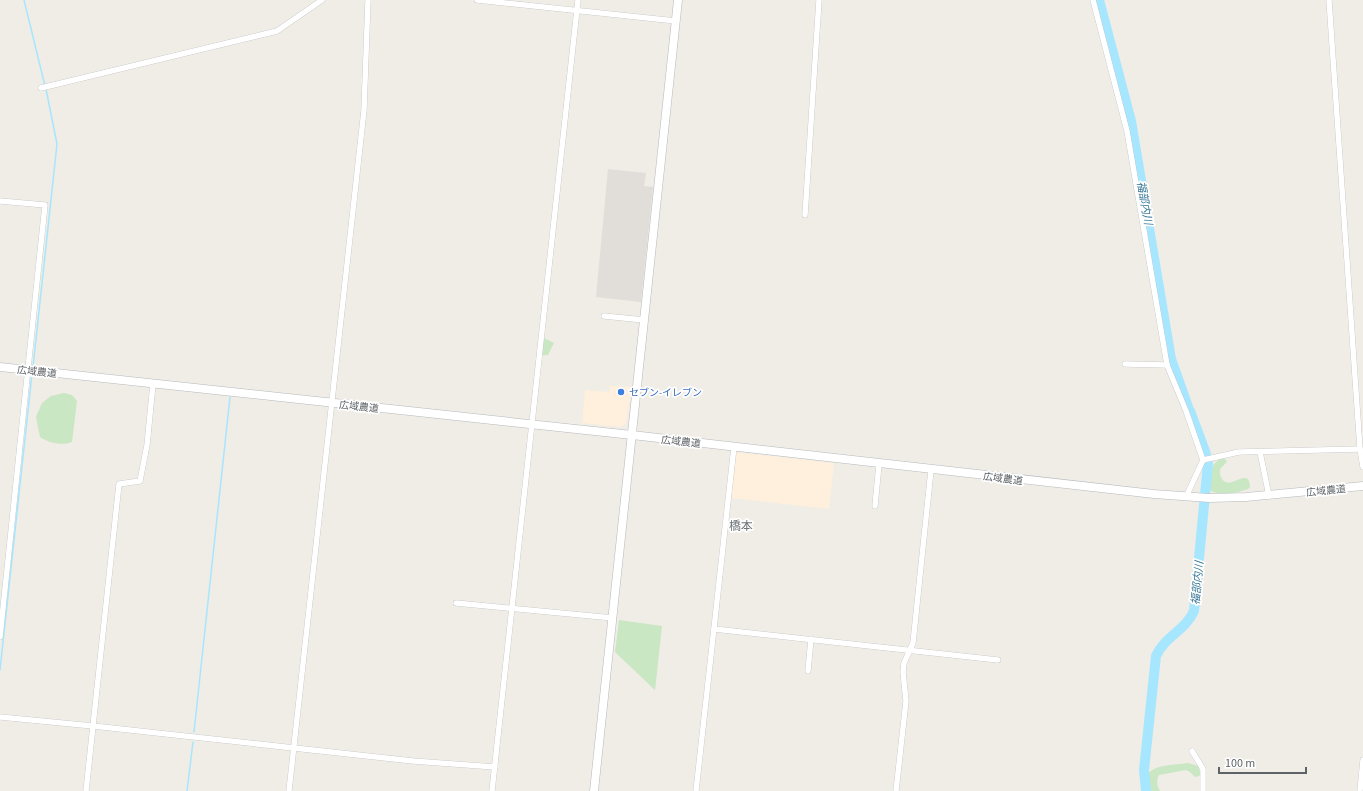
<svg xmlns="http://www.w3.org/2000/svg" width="1363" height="791" font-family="'Source Sans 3','Noto Sans JP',sans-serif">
<rect width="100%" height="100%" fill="#f0ece6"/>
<g fill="#fef0dc">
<polygon points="610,386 632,387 626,423 623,426 619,427 582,423 585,390 609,392"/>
<polygon points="735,452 834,463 829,509 730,498"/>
</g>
<polygon fill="#e1deda" points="608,169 646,173 644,186 653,187 641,302 596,297"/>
<g fill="#c8e7c2">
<polygon points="544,338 554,343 548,355 542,355"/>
<path d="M64,393L72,395L77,401L72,442C62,446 49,443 40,437L36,417L42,403L51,396Z"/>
<path d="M1224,458L1227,461C1226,464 1223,465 1221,468C1219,471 1220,475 1221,477C1228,494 1249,464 1250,487L1248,489C1236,493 1223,496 1211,491C1207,480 1209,461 1224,458Z"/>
<polygon points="619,620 662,626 655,690 615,652"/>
<path d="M1188,763L1198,766L1201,774L1199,776L1195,777L1190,772L1186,770L1159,775C1156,780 1157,786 1160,791H1148L1147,775C1154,764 1176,765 1188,763Z"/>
</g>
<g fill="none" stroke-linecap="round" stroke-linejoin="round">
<g stroke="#a6e7ff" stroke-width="1.5">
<polyline points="24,0 45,86"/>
<polyline points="33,367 57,144 46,89"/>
<polyline points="0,670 32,374"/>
<polyline points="194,732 230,397"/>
<polyline points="187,791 193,742"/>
</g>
<g stroke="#a6e7ff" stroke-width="10">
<polyline points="1099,0 1131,121 1171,359 1188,407"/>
<path d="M1146,791L1144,770L1156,656C1165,636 1185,631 1194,611L1208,463L1205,451L1190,411"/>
</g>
<g stroke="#b6b9bc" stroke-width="6">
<g id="street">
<polyline points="477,0 676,21"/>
<polyline points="1093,0 1127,131 1167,365 1186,411 1203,460 1186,497"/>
<polyline points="1329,0 1360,449 1363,467"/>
<polyline points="41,88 277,31 322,0"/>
<polyline points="0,201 45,205 0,637"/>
<polyline points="805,215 819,0"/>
<polyline points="604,316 644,320"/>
<polyline points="1125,364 1167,365"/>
<polyline points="1260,452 1269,496"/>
<polyline points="1203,460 1239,452 1360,449"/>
<polyline points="875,506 879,464"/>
<polyline points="456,603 613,618"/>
<polyline points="714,629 998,660"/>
<polyline points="808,671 811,639"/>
<polyline points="0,717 93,726 413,761 495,767"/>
<polyline points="1192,751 1203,769 1203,791"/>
<polyline points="86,791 119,484 140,481 147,445 153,384"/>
<polyline points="289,791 364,110 368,0"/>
<polyline points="492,791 578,0"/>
<polyline points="696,791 734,447"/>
<polyline points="896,791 906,701 903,672 904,663 913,643 931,470"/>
<polyline points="1360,791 1363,760"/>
</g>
</g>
<g stroke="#b4b9bd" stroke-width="9">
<g id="secondary">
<polyline points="0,367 632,435 1154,494 1209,498 1246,497 1363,486"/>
<polyline points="594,791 678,0"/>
</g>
</g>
<use href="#street" stroke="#fff" stroke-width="5.5"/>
<use href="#secondary" stroke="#fff" stroke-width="8"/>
</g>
<circle fill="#3f7fe0" stroke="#fff" stroke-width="1.5" cx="621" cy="392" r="4"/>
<g text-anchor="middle" stroke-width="3.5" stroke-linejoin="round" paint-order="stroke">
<g font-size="10" fill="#5d6366" stroke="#fff">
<text transform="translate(37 371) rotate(6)" y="4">広域農道</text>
<text transform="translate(359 406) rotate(6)" y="4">広域農道</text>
<text transform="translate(681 441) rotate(6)" y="4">広域農道</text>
<text transform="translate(1003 478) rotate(7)" y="4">広域農道</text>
<text transform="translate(1326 490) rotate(-6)" y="4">広域農道</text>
</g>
<g font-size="10" fill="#366cbe" stroke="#fff" text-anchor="start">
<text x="629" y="396">セブン-イレブン</text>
</g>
<g font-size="11" font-style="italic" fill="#397898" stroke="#fff">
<text transform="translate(1145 203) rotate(80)" y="4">福部内川</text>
<text transform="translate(1197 583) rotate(-85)" y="4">福部内川</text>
</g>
<g font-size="12" fill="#6e7578" stroke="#fff">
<text x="741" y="530">橋本</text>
</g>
</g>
<path d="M1219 767v6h87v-6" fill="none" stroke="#5d6366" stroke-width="2"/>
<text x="1225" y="767" font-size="12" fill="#5d6366" stroke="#ffffff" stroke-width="3" paint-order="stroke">100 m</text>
</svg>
